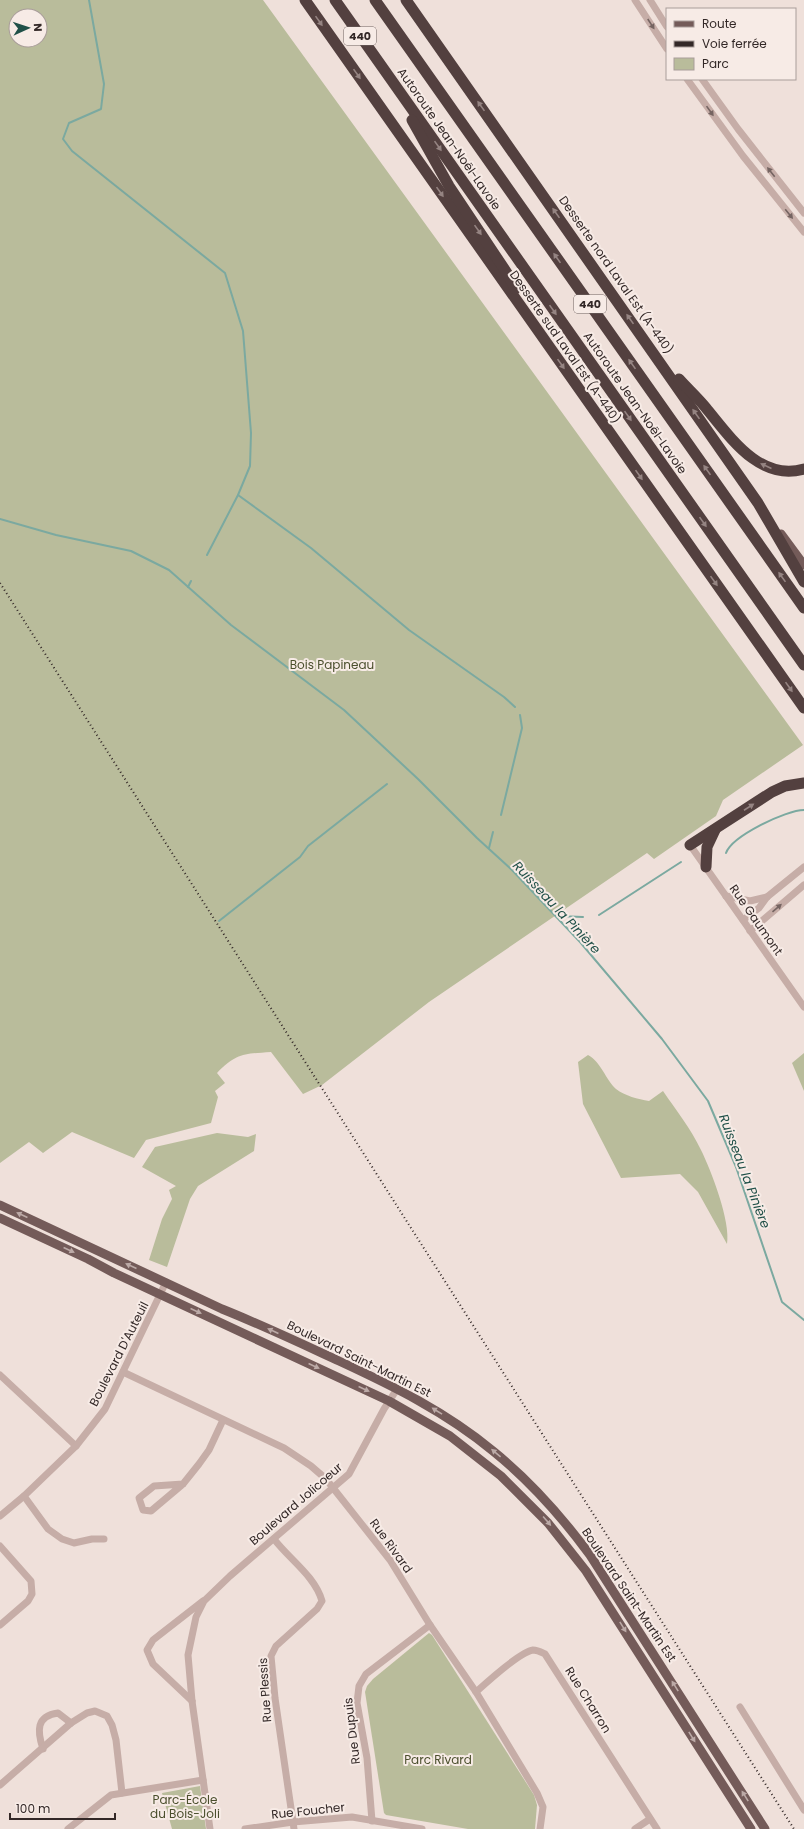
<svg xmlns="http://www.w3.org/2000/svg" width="804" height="1829" font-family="Poppins,sans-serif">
<rect width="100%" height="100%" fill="#efe0da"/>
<g fill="#b9bc9b" fill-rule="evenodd">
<path d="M0,0H263L803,745L723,800L716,816L654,859L647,853L429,1002L322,1085L303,1094L271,1052C244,1054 237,1053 217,1073L225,1083L215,1091L218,1097L211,1123L146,1140L134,1158L72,1132L43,1153L29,1142L0,1163ZM16,16H40V40H16Z"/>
<polygon points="804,1053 804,1091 792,1063"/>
<path d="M588,1055C602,1063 605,1079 616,1089C625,1096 638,1099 649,1101L663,1091C676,1110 691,1129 701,1150C711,1170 731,1222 727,1244L698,1192L680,1174L621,1178L583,1104L578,1062Z"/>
<polygon points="217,1133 248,1137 256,1134 254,1151 198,1186 190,1199 167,1267 149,1260 162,1219 172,1199 169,1190 176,1186 142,1167 155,1147"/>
<polygon points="429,1633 432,1635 534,1795 537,1805 535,1829 468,1829 386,1815 384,1813 365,1692 367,1686 373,1679"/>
<polygon points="200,1786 206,1829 172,1829 162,1793"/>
</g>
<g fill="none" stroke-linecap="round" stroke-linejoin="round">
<g stroke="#7ba9a0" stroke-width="2">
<polyline points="89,0 104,84 101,109 69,123 63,139 72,151 225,273 243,331 251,433 250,466 238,495 207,555"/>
<polyline points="238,495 311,548 409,630 504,697 515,707"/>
<polyline points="0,519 56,535 131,551 169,570 231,625 344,710 418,779 477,838 512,870 580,942 662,1039 708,1101 736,1167 782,1302 804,1320"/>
<polyline points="188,587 191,581"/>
<polyline points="501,815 522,728 520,715"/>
<polyline points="489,848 493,832"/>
<path d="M726,853C732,836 786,810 804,810"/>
<polyline points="599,915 681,862"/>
<polyline points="557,916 583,917"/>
<polyline points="219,921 300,857 308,846 387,784"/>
</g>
<g stroke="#c6ada7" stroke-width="7">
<polyline points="635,0 667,49"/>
<polyline points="650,0 667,27"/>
<polyline points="687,79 743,156 804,232"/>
<polyline points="702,79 738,129 804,213"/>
<polyline points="690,845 804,1007"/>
<polyline points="726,896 750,901 767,897"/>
<polyline points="743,920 759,908 767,897 804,867"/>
<polyline points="750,931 804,885"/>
<polyline points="123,1372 284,1448 311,1466 326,1479 390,1560 430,1625 476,1692 537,1793 543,1807 540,1829"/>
<polyline points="0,1375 76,1446"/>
<polyline points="183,1484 154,1486 139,1498 143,1510 151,1511 183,1484 199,1464 209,1450 223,1420"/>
<polyline points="24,1496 48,1529 62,1539 74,1543 92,1539 104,1539"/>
<polyline points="0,1516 24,1496 76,1446 105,1409 166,1282"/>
<path d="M274,1539C289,1559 315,1576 322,1601L317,1609L276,1646L271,1656L275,1698L294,1829"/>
<polyline points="0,1546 31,1581 32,1594 28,1601 0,1625"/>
<path d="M476,1692C487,1682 520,1652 533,1650C538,1650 541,1652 545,1654L657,1829"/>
<polyline points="192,1701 153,1664 147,1650 153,1640 203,1601"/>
<polyline points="740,1707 804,1810"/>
<path d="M43,1749C37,1731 36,1716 58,1713L71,1723"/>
<polyline points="0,1785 71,1723 87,1713 95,1711 107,1716 112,1725 116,1740 122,1793"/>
<polyline points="372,1821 367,1758 357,1703 359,1686 366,1674 430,1625"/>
<polyline points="68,1829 111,1795 203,1780"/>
<polyline points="210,1829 192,1701 188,1655 196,1617 204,1601 230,1576 349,1474 384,1409 397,1389"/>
<polyline points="245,1829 293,1822 352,1817 422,1829"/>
<polyline points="635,1829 650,1819"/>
</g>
<g stroke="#745b59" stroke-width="9">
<polyline points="781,534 804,565"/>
<path d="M0,1205L222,1309C262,1325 300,1343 339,1361C393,1386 446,1412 493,1451C529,1480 562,1517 590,1555L765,1829"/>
<polyline points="0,1218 88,1259 114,1273 389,1401 450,1436 501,1476 548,1523 586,1571 751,1829"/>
</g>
<g stroke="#53403f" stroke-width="11">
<polyline points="305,0 804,708"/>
<polyline points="335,0 804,665"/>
<polyline points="375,0 804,608"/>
<polyline points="406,0 758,503 804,582"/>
<polyline points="412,120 449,186 507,273 515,289"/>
<path d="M679,379C688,389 698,398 706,408C730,437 760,482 804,469"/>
<polyline points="690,845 772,792 785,786 804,783"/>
<polyline points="706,867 707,847 715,830"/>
</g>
<polyline stroke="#332827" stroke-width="2" stroke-dasharray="1 3" stroke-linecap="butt" points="0,583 794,1829"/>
</g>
<defs><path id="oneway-solid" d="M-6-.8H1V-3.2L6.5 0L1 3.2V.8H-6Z"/></defs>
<g fill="#958482">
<use href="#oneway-solid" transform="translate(319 21) rotate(55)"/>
<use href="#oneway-solid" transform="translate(357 74) rotate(55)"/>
<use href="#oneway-solid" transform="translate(481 106) rotate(-125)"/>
<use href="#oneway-solid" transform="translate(438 146) rotate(55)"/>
<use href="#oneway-solid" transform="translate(440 192) rotate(55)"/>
<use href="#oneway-solid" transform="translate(556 213) rotate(-125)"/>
<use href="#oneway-solid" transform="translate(478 230) rotate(55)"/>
<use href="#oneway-solid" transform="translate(557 258) rotate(-125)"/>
<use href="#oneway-solid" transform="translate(553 310) rotate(55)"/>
<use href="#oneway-solid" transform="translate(630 319) rotate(-125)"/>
<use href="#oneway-solid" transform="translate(561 364) rotate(55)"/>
<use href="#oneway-solid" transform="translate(632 364) rotate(-125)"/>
<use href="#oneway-solid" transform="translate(696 414) rotate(-125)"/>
<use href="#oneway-solid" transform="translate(628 416) rotate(55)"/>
<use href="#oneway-solid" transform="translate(766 466) rotate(-156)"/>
<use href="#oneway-solid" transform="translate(707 470) rotate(-125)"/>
<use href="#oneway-solid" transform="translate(639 475) rotate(55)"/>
<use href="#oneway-solid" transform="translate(703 522) rotate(55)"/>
<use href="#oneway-solid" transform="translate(782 577) rotate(-125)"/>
<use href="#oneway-solid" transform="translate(714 581) rotate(55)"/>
<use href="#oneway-solid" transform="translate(789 687) rotate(55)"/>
<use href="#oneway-solid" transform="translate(749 807) rotate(-33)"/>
</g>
<g fill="#756461">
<use href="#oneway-solid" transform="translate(651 24) rotate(57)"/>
<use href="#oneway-solid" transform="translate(710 111) rotate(55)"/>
<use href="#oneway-solid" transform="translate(771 172) rotate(-128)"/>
<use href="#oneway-solid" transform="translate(789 214) rotate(51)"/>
<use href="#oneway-solid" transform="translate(777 908) rotate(-41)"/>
</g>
<g fill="#bcaaa7">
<use href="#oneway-solid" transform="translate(22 1215) rotate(-155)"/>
<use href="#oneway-solid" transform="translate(69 1250) rotate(25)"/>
<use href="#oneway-solid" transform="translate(131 1266) rotate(-156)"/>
<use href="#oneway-solid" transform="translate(196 1311) rotate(24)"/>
<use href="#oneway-solid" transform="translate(273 1331) rotate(-155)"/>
<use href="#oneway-solid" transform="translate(314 1366) rotate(25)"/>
<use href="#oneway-solid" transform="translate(364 1389) rotate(25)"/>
<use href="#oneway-solid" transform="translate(437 1411) rotate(-148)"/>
<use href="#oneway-solid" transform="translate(496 1453) rotate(-140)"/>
<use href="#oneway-solid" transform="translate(547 1521) rotate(49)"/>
<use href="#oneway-solid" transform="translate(623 1627) rotate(58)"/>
<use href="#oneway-solid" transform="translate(675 1686) rotate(-122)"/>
<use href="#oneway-solid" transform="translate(692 1737) rotate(58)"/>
<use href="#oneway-solid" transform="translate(745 1796) rotate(-122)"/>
</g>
<g text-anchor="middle" stroke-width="4" stroke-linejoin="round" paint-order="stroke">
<g fill="#f7ebe6" stroke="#6e6260" stroke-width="1">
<rect x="344" y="27" width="32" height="18" rx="3"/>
<rect x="574" y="295" width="32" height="18" rx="3"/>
</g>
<g font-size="11" font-weight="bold" fill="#332827">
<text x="360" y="40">440</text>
<text x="590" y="308">440</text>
</g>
<g font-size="12" fill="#332827" stroke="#f7ebe6">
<text transform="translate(449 139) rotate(55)" y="4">Autoroute Jean-Noël-Lavoie</text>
<text transform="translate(616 275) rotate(55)" y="4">Desserte nord Laval Est (A-440)</text>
<text transform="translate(565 347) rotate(55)" y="4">Desserte sud Laval Est (A-440)</text>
<text transform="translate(635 403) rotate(55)" y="4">Autoroute Jean-Noël-Lavoie</text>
<text transform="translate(756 920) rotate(55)" y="4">Rue Gaumont</text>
<text transform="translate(119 1354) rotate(-63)" y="4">Boulevard D'Auteuil</text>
<text transform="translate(359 1359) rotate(26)" y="4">Boulevard Saint-Martin Est</text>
<text transform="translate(296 1504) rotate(-41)" y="4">Boulevard Jolicoeur</text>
<text transform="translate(391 1546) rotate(54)" y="4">Rue Rivard</text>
<text transform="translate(629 1595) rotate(56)" y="4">Boulevard Saint-Martin Est</text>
<text transform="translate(265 1690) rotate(-94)" y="4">Rue Plessis</text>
<text transform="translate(588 1700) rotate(58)" y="4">Rue Charron</text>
<text transform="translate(352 1731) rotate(-97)" y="4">Rue Dupuis</text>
<text transform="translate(308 1811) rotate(-6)" y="4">Rue Foucher</text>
</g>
<g font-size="12" fill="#4b4f2d" stroke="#f7ebe6">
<text x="332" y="669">Bois Papineau</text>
<text x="438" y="1764">Parc Rivard</text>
<text x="185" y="1804">Parc-École<tspan x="185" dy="14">du Bois-Joli</tspan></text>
</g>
<g font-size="13" font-style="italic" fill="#205048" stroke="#f7ebe6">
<text transform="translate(557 907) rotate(47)" y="5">Ruisseau la Pinière</text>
<text transform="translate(745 1171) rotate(69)" y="5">Ruisseau la Pinière</text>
</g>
</g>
<rect x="666" y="8" width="130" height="72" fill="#f7ebe6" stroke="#a99d9a"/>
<rect x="674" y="21" width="20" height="6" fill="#745b59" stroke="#a99d9a"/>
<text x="702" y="28" font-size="12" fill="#332827">Route</text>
<rect x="674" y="41" width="20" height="6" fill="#332827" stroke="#a99d9a"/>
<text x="702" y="48" font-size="12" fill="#332827">Voie ferrée</text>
<rect x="674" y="58" width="20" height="12" fill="#b9bc9b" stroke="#a99d9a"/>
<text x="702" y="68" font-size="12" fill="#332827">Parc</text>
<g transform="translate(28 28) rotate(87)"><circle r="19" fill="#f7ebe6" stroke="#a99d9a"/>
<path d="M0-3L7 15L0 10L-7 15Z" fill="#205048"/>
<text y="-6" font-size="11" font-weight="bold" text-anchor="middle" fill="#332827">N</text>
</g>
<path d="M10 1813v6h105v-6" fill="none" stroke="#332827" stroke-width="2"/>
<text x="16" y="1813" font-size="12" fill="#332827" stroke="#f7ebe6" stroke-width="3" paint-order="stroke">100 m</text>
</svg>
